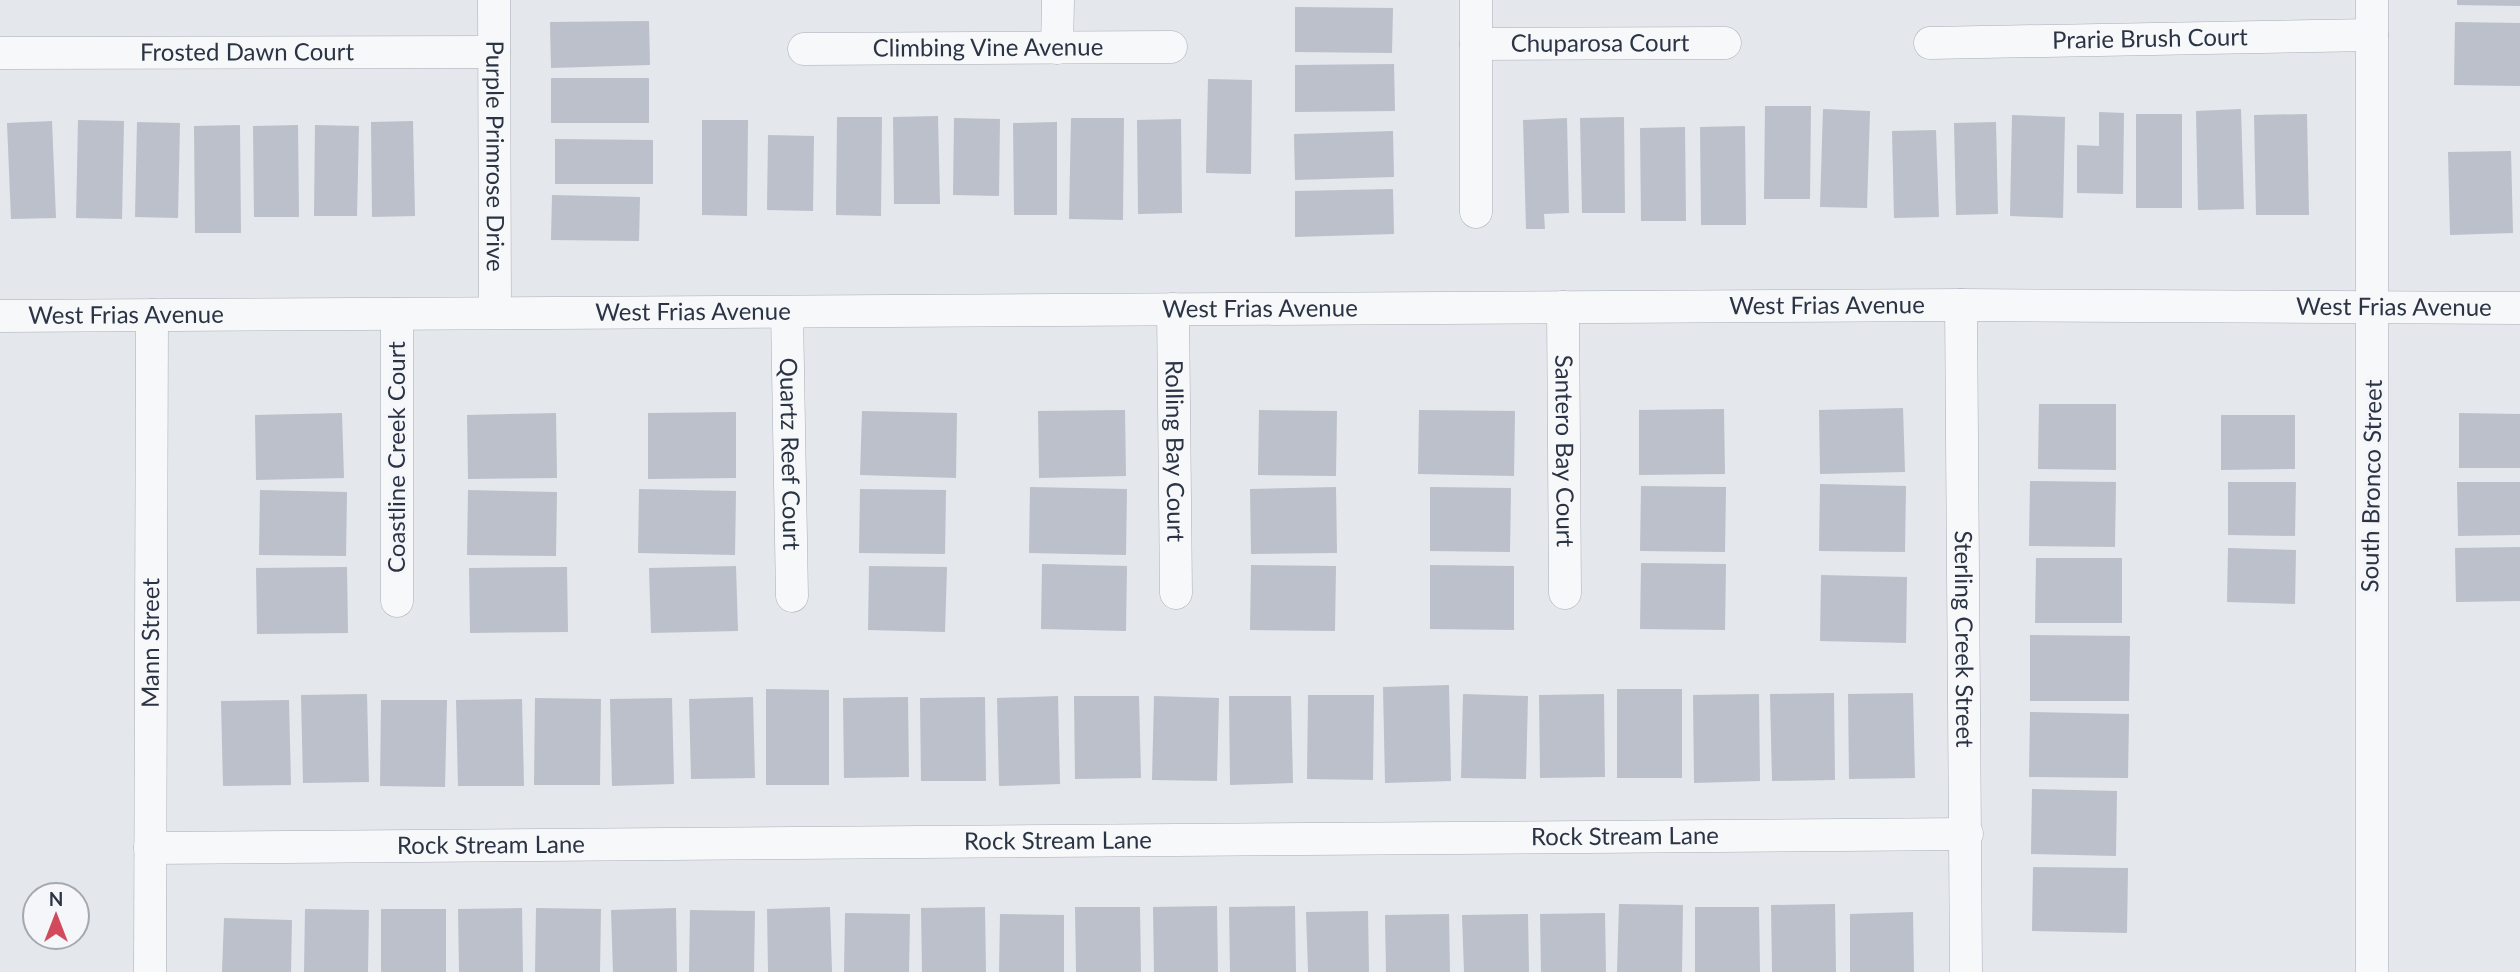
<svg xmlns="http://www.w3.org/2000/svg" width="2520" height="972" font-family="Lato,sans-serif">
<rect width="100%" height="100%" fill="#e4e7ec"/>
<g fill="#bbc0ca">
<polygon points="2457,0 2520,0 2520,6 2457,5"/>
<polygon points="1295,7 1393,8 1392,53 1295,52"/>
<polygon points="649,21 650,65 551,68 550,22"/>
<polygon points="2455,22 2520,23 2520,86 2454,85"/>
<polygon points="1394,64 1395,111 1295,112 1295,65"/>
<rect x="551" y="78" width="98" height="45"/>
<polygon points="1208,79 1252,80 1251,174 1206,173"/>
<polygon points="1765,106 1811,106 1810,199 1764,199"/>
<polygon points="1823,109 1870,111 1867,208 1820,207"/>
<polygon points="2241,109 2244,209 2198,210 2196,111"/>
<polygon points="2099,112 2124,113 2123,194 2077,193 2077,145 2099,146"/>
<rect x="2136" y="114" width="46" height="94"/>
<polygon points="2307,114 2309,215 2256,215 2254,115"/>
<polygon points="2012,115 2065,117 2063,218 2010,216"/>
<polygon points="938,116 940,204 894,204 893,117"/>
<polygon points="837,117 882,117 881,216 836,215"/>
<polygon points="1624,117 1625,213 1582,213 1580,118"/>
<polygon points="954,118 1000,119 999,196 953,195"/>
<polygon points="1071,118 1124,118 1123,220 1069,219"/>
<polygon points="1567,118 1569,213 1544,214 1545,229 1526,229 1523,120"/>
<polygon points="1181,119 1182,213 1138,214 1137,120"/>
<polygon points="78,120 124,121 122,219 76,218"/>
<polygon points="702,120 748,120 747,216 702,215"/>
<polygon points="52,121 56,218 11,219 7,123"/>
<polygon points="413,121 415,216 372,217 371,122"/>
<polygon points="137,122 180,123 178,218 135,217"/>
<polygon points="1057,122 1057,215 1014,215 1013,123"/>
<polygon points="1996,122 1998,214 1956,215 1954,123"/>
<polygon points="240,125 241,233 195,233 194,126"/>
<polygon points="298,125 299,217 254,217 253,126"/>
<polygon points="315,125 359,126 357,216 314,216"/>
<polygon points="1745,126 1746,225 1701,225 1700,127"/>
<polygon points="1685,127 1686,221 1641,221 1640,128"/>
<polygon points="1936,130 1939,217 1894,218 1892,131"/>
<polygon points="1393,131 1394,177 1295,180 1294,134"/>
<polygon points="768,135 814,136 813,211 767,210"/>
<polygon points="555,139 653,140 653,184 555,184"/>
<polygon points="2511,151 2513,233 2450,235 2448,152"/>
<polygon points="1393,189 1394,234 1295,237 1295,191"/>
<polygon points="552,195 640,197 639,241 551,240"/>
<polygon points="2039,404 2116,404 2116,470 2038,469"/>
<polygon points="1903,408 1905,472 1820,474 1819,410"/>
<polygon points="1724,409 1725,474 1639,475 1639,410"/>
<polygon points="1125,410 1126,476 1039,478 1038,411"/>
<polygon points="1259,410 1337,411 1336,476 1258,475"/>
<polygon points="1419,410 1515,411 1514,476 1418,474"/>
<polygon points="862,411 957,413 956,478 860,475"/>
<polygon points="736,412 736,478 648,479 648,413"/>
<polygon points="342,413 344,478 256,480 255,415"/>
<polygon points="556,413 557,478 468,479 467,415"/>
<polygon points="2459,413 2520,414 2520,468 2459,468"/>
<polygon points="2221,415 2295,415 2295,469 2221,470"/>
<polygon points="2030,481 2116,482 2115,547 2029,546"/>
<polygon points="2228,482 2296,482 2295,536 2228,535"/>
<polygon points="2457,482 2520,482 2520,535 2458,536"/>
<polygon points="1820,484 1906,486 1905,552 1819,551"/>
<polygon points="1641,486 1726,487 1725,552 1640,551"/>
<polygon points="1030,487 1127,489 1126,555 1029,553"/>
<polygon points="1336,487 1337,553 1251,554 1250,489"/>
<polygon points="1430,487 1511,488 1510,552 1430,551"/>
<polygon points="639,489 736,491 735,555 638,553"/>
<polygon points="860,489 946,490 945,554 859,553"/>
<polygon points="260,490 347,492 346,556 259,555"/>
<polygon points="468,490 557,492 556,556 467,555"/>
<polygon points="2520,547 2520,601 2456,602 2455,548"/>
<polygon points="2228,548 2296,550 2295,604 2227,602"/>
<polygon points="2036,558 2122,558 2122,623 2035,623"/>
<polygon points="1641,563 1726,564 1725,630 1640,629"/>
<polygon points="1042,564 1127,566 1126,631 1041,629"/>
<polygon points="1251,565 1336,566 1335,631 1250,630"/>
<polygon points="1430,565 1514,566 1514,630 1430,629"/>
<polygon points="736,566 738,631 651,633 649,568"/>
<polygon points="869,566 947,567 945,632 868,630"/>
<polygon points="347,567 348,633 257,634 256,568"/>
<polygon points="567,567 568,632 470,633 469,568"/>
<polygon points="1821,575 1907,577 1906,643 1820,641"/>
<polygon points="2030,635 2130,636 2129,701 2030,701"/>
<polygon points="1449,685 1451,781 1385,783 1383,687"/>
<polygon points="766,689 829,690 829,785 766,785"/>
<rect x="1617" y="689" width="65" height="89"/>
<polygon points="1834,693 1835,780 1772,781 1770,694"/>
<polygon points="1913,693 1915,778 1849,779 1848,694"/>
<polygon points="367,694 369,782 303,783 301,695"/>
<polygon points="1463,694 1528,696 1526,779 1461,778"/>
<polygon points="1604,694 1605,777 1540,778 1539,695"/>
<polygon points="1759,694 1760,781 1694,783 1693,695"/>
<polygon points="1308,695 1374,695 1373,780 1307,779"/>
<polygon points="1058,696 1060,784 999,786 997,698"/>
<polygon points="1074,696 1139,696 1141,778 1075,779"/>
<polygon points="1154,696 1219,698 1217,781 1152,780"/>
<polygon points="1229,696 1291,696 1293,783 1230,785"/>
<polygon points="753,697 755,778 691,779 689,699"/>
<polygon points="908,697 909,777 844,778 843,698"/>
<polygon points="985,697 986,781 921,781 920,698"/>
<polygon points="535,698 601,699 600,785 534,785"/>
<polygon points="672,698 674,784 612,786 610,699"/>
<polygon points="522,699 524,786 458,786 456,700"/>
<polygon points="289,700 291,785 223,786 221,701"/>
<polygon points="381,700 447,700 445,787 380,786"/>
<polygon points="2030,712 2129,714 2128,778 2029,777"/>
<polygon points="2032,789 2117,791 2116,856 2031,854"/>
<polygon points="2033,867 2128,868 2127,933 2032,931"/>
<polygon points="1619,904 1683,905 1682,972 1617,972"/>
<polygon points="1835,904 1836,972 1772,972 1771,905"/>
<polygon points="1217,906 1218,972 1154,972 1153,907"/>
<polygon points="1295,906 1296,972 1230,972 1229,907"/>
<polygon points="830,907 832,972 768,972 767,909"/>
<polygon points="985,907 986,972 922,972 921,908"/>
<polygon points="1075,907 1140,907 1141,972 1076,972"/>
<polygon points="1695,907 1759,907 1760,972 1695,972"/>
<polygon points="522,908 523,972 459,972 458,909"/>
<polygon points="536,908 601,909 600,972 535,972"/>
<polygon points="676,908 677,972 613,972 611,910"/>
<polygon points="305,909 369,910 368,972 304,972"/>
<rect x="381" y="909" width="65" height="63"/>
<polygon points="690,910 755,911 754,972 689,972"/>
<polygon points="1368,911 1369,972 1308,972 1306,912"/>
<polygon points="1913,912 1914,972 1850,972 1850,914"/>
<polygon points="845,913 910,914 909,972 844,972"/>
<polygon points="1605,913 1606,972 1541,972 1540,914"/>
<polygon points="1000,914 1064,915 1064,972 999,972"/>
<polygon points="1449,914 1450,972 1386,972 1385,915"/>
<polygon points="1528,914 1529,972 1464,972 1462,915"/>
<polygon points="224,918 292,920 291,972 222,972"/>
</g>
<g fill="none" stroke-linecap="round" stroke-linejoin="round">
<g stroke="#a9aeb7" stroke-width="33">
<g id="street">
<path id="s1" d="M494,0L495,313"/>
<polyline points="1476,0 1476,212"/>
<path id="s2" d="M1930,43L2372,35"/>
<path id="s3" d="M1476,44L1725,43"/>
<polyline points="1057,48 1058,0"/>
<path id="s4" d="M804,49L1171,47"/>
<path id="s5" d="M0,53L494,52"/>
<path id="s6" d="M1961,305L1966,972"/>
<path id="s7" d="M1563,307L1565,593"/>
<path id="s8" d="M1173,309L1176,593"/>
<path id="s9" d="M787,312L792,596"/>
<polyline points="397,314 397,601"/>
<path id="s10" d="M0,316L1961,305L2520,308"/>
<path id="s11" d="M150,848L1967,834"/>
<path id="s12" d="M150,972L152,315"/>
<polyline points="2372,972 2372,0"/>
</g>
</g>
<use href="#street" stroke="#f7f8fa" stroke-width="32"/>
</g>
<g text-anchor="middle" stroke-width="7" stroke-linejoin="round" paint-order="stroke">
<g font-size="24" fill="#2b3445" stroke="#f4f6f9">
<text dy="8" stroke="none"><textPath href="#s2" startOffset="220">Prarie Brush Court</textPath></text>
<text dy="8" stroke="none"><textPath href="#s3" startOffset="124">Chuparosa Court</textPath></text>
<text dy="8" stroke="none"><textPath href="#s4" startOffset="184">Climbing Vine Avenue</textPath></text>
<text dy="8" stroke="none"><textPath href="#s5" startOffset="247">Frosted Dawn Court</textPath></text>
<text dy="8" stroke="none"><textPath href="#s1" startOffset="156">Purple Primrose Drive</textPath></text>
<text dy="8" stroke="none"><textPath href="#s10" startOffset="1827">West Frias Avenue</textPath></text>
<text dy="8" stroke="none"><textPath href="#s10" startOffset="2394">West Frias Avenue</textPath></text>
<text dy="8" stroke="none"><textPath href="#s10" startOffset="1260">West Frias Avenue</textPath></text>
<text dy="8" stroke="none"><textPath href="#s10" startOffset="693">West Frias Avenue</textPath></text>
<text dy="8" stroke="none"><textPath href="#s10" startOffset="126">West Frias Avenue</textPath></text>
<text dy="8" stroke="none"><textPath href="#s7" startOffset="144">Santero Bay Court</textPath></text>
<text dy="8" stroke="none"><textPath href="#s8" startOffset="142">Rolling Bay Court</textPath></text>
<text dy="8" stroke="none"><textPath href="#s9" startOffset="142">Quartz Reef Court</textPath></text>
<text transform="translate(397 457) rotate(-90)" y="8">Coastline Creek Court</text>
<text transform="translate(2372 486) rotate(-89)" y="8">South Bronco Street</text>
<text dy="8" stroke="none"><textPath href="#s6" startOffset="334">Sterling Creek Street</textPath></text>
<text dy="8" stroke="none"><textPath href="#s12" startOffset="329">Mann Street</textPath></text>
<text dy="8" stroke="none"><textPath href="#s11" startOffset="1475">Rock Stream Lane</textPath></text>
<text dy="8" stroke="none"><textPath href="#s11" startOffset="908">Rock Stream Lane</textPath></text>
<text dy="8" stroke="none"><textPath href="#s11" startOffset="341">Rock Stream Lane</textPath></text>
</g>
</g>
<g transform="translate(56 916)"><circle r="33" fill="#f4f6f9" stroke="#a4a8b1" stroke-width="2"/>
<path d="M0-5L12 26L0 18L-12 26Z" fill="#d1495b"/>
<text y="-10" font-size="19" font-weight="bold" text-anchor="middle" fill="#2b3445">N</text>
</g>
</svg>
